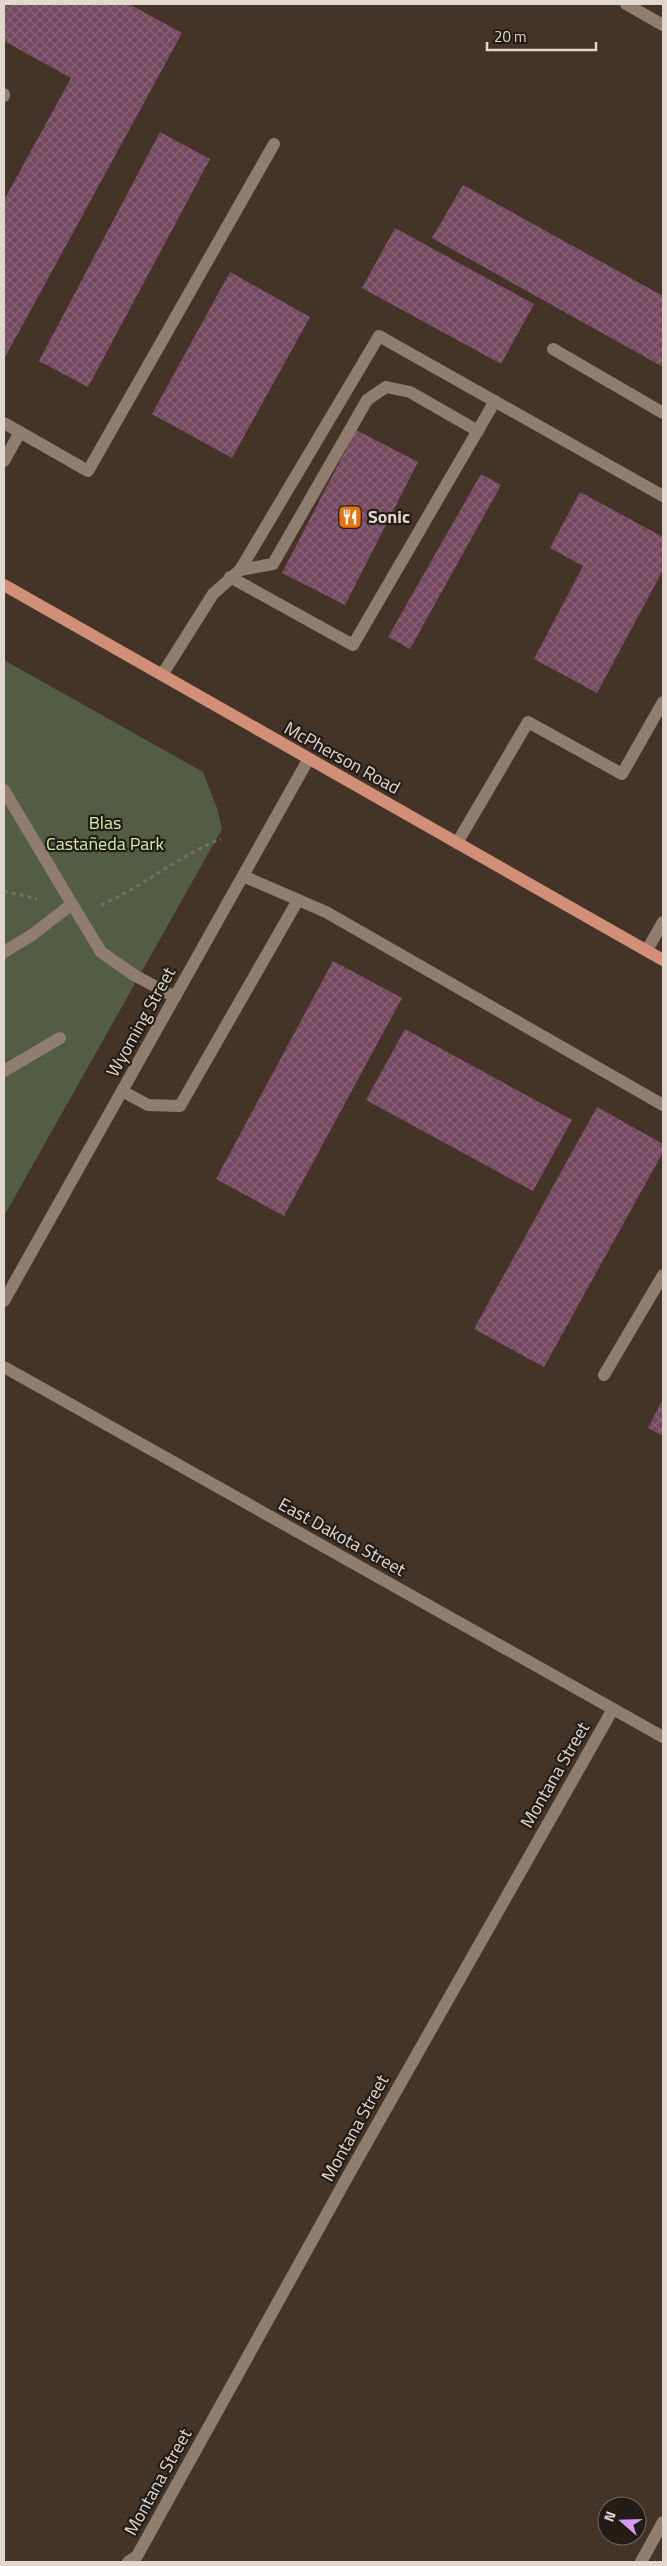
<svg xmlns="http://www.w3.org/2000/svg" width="667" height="2566" font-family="'Titillium Web',sans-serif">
<defs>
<pattern id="building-cross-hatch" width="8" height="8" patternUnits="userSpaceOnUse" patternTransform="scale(1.25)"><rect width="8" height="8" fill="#744960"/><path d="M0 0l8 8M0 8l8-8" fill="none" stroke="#886276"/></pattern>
</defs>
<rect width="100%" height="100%" fill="#433427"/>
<polygon fill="#525d43" points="4,660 203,772 217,808 222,829 4,1216"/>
<g fill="url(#building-cross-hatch)">
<polygon points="4,4 129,4 182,33 4,359 4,200 71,78 4,41"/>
<polygon points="160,132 210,159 88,387 39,361"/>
<polygon points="463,185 663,296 663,367 432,238"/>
<polygon points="395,228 534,304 501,364 362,288"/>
<polygon points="230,272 310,317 232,458 152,414"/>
<polygon points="356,430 418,462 345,605 282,573"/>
<polygon points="481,474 501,485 410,649 388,637"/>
<polygon points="580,492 663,537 663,570 597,693 534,659 583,566 550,548"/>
<polygon points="333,961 402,998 284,1216 216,1179"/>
<polygon points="405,1029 572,1120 533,1191 366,1100"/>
<polygon points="597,1107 663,1144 663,1152 544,1367 474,1329"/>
<polygon points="663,1399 663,1436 648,1428"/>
</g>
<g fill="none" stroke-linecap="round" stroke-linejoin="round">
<g stroke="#7a6c61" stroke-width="3" stroke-dasharray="4 4" stroke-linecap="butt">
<polyline points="4,891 37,899"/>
<path d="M101,905C143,887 178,856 221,839"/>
</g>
<g stroke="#8f7d6f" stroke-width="12">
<polyline points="626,4 663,25"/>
<polyline points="4,94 4,96"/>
<polyline points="553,349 663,413"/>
<polyline points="4,423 88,471 274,144"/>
<polyline points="4,461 20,432"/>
<polyline points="240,570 273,564 367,400 386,387 410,392 478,431"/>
<polyline points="230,577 353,645 495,401"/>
<polyline points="162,675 213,594 240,570 379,336 663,496"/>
<polyline points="4,790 72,904 32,935 4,952"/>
<polyline points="457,843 528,722 622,774 663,702"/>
<polyline points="243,876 326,912 663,1105"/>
<polyline points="72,904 101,952 134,975 175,997"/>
<polyline points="647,950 663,922"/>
<polyline points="4,1071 60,1038"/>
<polyline points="122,1091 148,1105 180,1106 298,900"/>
<polyline points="4,1301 308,760"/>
<polyline points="4,1367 663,1737"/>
<polyline points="604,1375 663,1275"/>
<polyline points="128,2562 137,2556 349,2174 613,1709"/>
<polyline points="641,2562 663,2522"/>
</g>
<polyline stroke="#d18f78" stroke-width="12" points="4,585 663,960"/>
</g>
<defs>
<g id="restaurant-square" transform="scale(1.25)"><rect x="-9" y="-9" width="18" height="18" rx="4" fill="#e8710a" stroke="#241d17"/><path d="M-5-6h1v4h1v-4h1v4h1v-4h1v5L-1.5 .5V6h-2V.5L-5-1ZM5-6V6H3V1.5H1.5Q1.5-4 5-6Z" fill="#fff"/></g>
</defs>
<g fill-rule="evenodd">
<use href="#restaurant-square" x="350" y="517"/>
</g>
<g text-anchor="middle" stroke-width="4.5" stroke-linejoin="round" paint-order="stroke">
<g font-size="18" font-weight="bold" fill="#e1d7cf" stroke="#241d17" text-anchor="start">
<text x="368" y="523">Sonic</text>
</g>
<g font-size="18" fill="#e1d7cf" stroke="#241d17">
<text transform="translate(342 758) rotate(29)" y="6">McPherson Road</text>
<text transform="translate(141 1022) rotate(-61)" y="6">Wyoming Street</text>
<text transform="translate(342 1537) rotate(29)" y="6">East Dakota Street</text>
<text transform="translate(555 1775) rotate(-60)" y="6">Montana Street</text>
<text transform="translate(355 2128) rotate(-61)" y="6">Montana Street</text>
<text transform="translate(158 2482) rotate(-61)" y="6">Montana Street</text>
</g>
<g font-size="18" fill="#cfeea8" stroke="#241d17">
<text x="105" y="829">Blas<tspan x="105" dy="21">Castañeda Park</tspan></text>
</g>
</g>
<rect width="667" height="2566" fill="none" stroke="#e1d7cf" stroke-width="10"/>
<g transform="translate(622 2521) rotate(290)"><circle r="24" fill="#241d17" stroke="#706761"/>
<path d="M0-4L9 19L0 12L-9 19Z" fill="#d89af8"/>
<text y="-8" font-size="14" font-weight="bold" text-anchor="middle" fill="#e1d7cf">N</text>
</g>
<path d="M487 42v8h109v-8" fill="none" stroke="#e1d7cf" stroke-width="2.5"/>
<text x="494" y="42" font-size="15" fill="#e1d7cf" stroke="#241d17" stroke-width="4" paint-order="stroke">20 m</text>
</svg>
